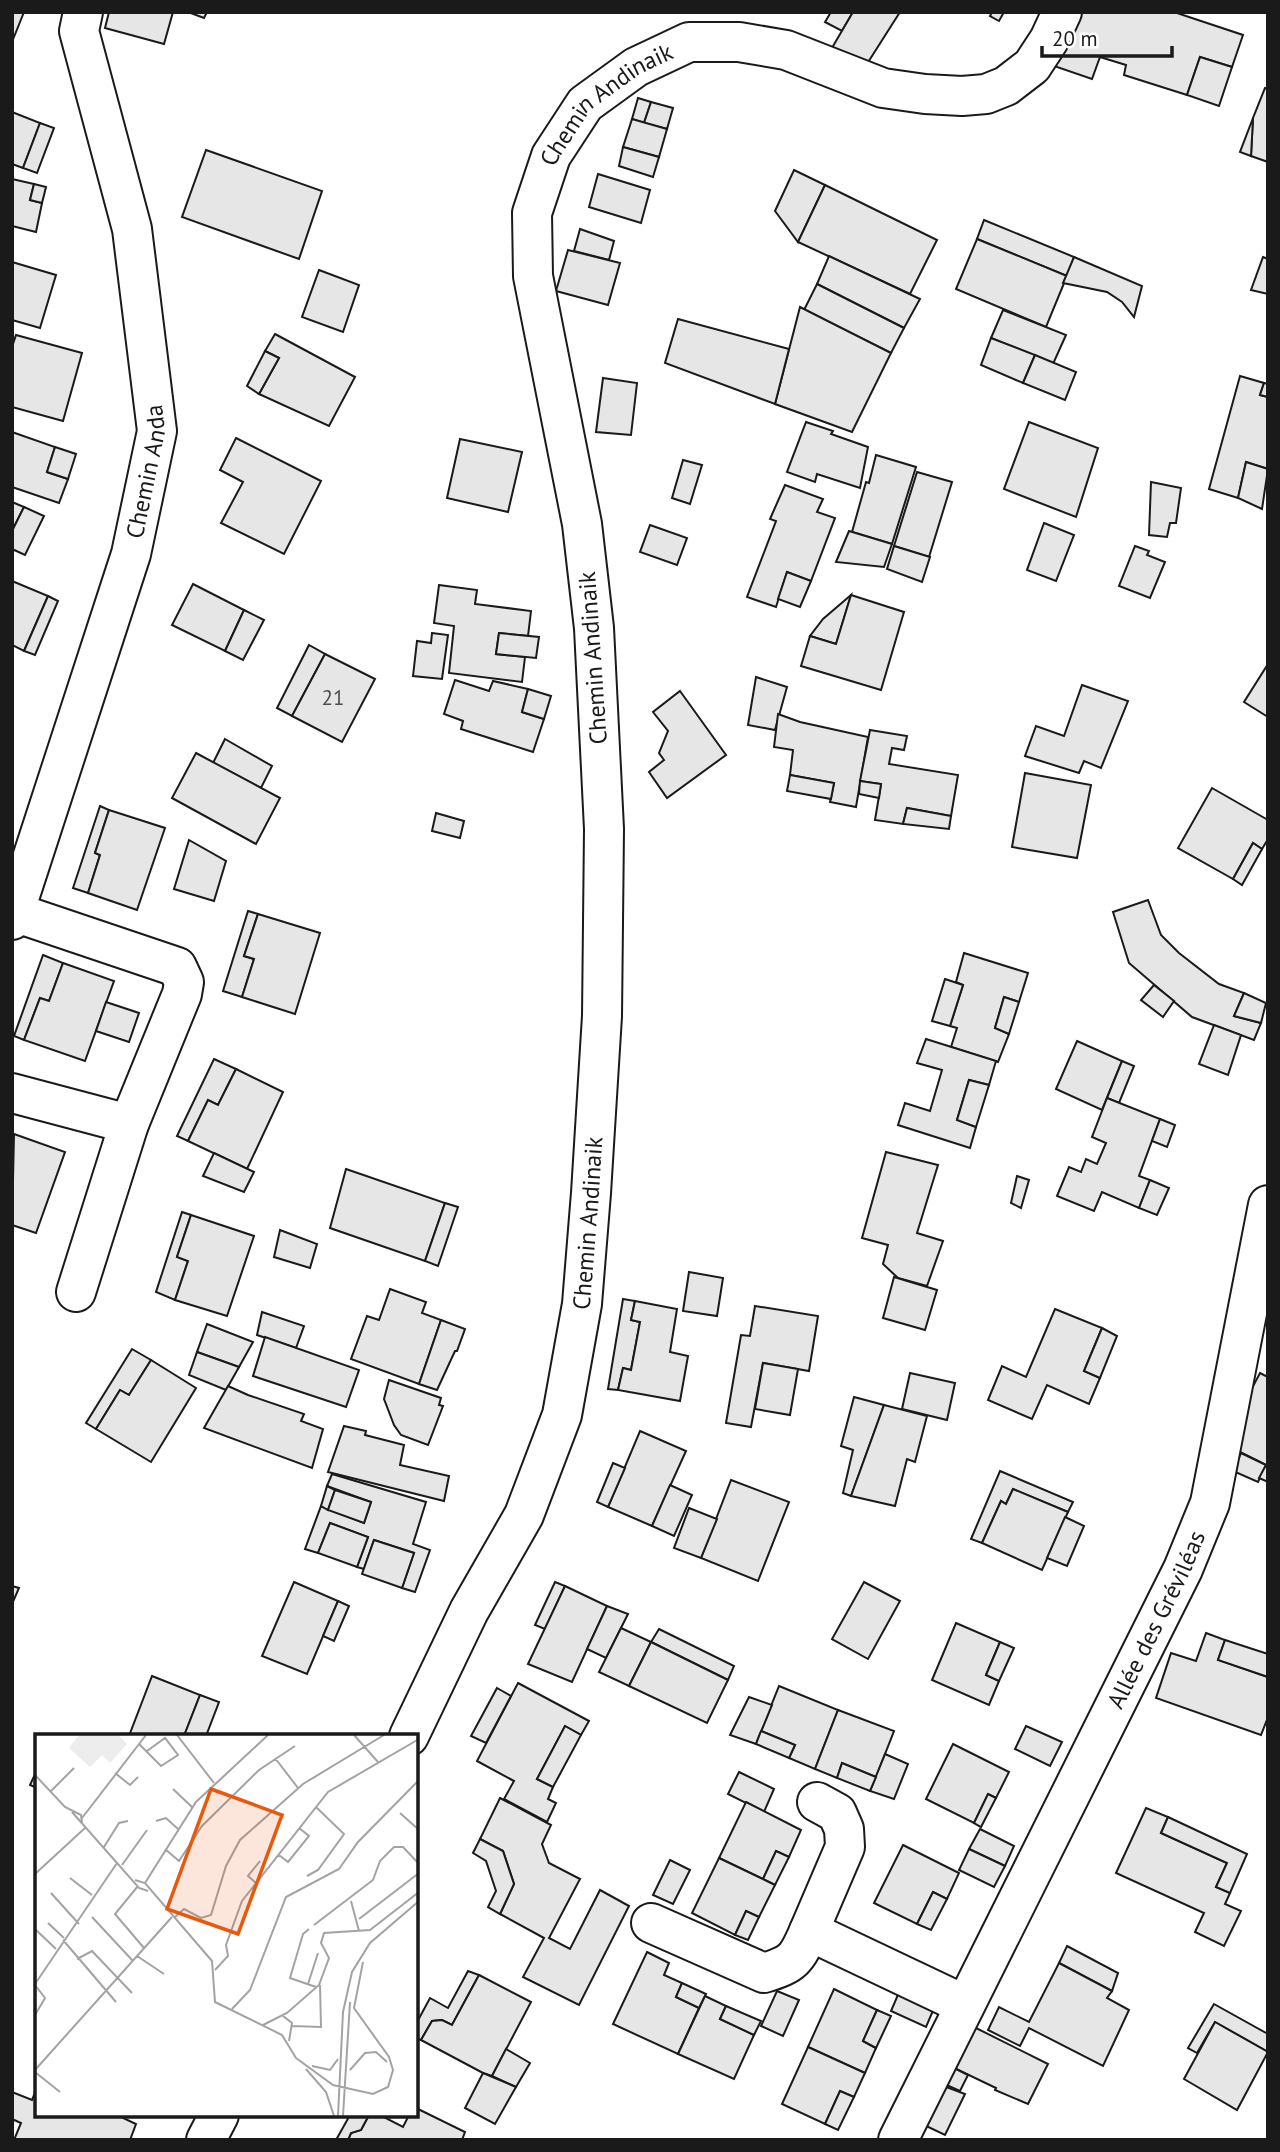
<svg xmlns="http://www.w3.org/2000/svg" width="1280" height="2152" font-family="'PT Sans',sans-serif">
<rect width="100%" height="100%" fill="#fff"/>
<g fill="#e6e6e6" stroke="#1a1a1a" stroke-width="2">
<polygon points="12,12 24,12 12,42"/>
<polygon points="109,12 173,12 164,44 105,28"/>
<polygon points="188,12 207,12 204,18"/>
<polygon points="831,12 853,12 842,31 825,22"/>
<polygon points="853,12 900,12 865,67 829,53"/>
<polygon points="992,12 1004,12 999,21 990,16"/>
<polygon points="1076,12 1174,12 1243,35 1232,67 1200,57 1187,95 1124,75 1126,65 1100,57 1092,79 1054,66"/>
<polygon points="1200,57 1232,67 1219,106 1187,95"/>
<polygon points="1265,88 1268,89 1268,162 1251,156 1253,118"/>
<polygon points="638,98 651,102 644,123 632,119"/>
<polygon points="651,102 673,108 667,129 644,123"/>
<polygon points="12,112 40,123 23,168 12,164"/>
<polygon points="1253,118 1251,156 1240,152"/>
<polygon points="632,119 667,129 659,157 623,147"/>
<polygon points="40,123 54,128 37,173 23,168"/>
<polygon points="623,147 659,157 653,177 619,166"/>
<polygon points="206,150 322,191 299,259 182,217"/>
<polygon points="794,170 825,185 798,242 775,211"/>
<polygon points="598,174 650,190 641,223 589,207"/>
<polygon points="12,179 34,184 30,200 42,203 36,232 12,226"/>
<polygon points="34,184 46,187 42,203 30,200"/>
<polygon points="825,185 937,240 910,294 798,242"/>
<polygon points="984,220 1074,257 1067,276 977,239"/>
<polygon points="580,229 614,241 609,260 574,251"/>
<polygon points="977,239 1067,276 1046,327 956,289"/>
<polygon points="568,250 620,263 608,305 556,291"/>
<polygon points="829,256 920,299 904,328 817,284"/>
<polygon points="1074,257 1142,286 1134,317 1122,302 1107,292 1063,283"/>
<polygon points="1263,257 1268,259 1268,294 1251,290"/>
<polygon points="12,262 56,275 40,328 12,320"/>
<polygon points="319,270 359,285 343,332 302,317"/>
<polygon points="817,284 904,328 891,353 804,310"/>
<polygon points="800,307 891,353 852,432 775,404"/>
<polygon points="1003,310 1066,335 1053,364 991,338"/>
<polygon points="678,319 789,349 775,404 665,363"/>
<polygon points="275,334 355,377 329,426 259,394 279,358 265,351"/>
<polygon points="16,335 82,353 63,421 12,407 12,347"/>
<polygon points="991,338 1035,355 1023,383 981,365"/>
<polygon points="265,351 279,358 259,394 247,386"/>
<polygon points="1035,355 1076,372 1065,400 1023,383"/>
<polygon points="1240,376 1264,383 1260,395 1268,397 1268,469 1246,462 1238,498 1209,489"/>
<polygon points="603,378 637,383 631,435 596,432"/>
<polygon points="1264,383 1268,384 1268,397 1260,395"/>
<polygon points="806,422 833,431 831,434 868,447 860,488 817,474 815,482 787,472"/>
<polygon points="1029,422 1098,448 1076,517 1004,489"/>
<polygon points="12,432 55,447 47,472 68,479 59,503 12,487"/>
<polygon points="236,438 321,481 284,554 221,523 243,482 220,470"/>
<polygon points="460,439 522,452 508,512 447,498"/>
<polygon points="55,447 76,454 68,479 47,472"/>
<polygon points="876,455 916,467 892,544 852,532 866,482 869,483"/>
<polygon points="683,460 702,465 690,504 672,498"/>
<polygon points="1246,462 1268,469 1262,509 1238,498"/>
<polygon points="917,472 952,482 929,557 894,546"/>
<polygon points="1151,482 1181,488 1176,523 1170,523 1167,537 1149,535"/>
<polygon points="785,485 823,499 817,512 835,518 811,581 787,572 776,607 747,597 776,521 770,519"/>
<polygon points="12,502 24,507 12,531"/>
<polygon points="24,507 44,516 25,555 12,549 12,531"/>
<polygon points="1044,523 1074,535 1056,581 1027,570"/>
<polygon points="650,525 687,538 677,565 640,552"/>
<polygon points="849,531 892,544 884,567 836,562"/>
<polygon points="894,546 930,557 922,582 887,569"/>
<polygon points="1135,546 1149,551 1147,555 1165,562 1150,598 1119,586"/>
<polygon points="787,572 811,581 800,607 778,599"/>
<polygon points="12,581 48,596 24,651 12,645"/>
<polygon points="193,584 244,610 225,651 172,625"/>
<polygon points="439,585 477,590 475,604 531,611 528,636 499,633 496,654 525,657 522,682 449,673 454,626 434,623"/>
<polygon points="851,595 836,644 810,636 823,619"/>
<polygon points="851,595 904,612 881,690 801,666 810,636 836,644"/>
<polygon points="48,596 58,601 35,655 24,651"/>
<polygon points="244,610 264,620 243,660 225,651"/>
<polygon points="432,633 448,635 442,679 413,676 417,641 431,643"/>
<polygon points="499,633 539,637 536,658 496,654"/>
<polygon points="309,645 325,654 292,716 277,708"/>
<polygon points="325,654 375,679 342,742 292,716"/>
<polygon points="1268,664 1268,717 1244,702"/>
<polygon points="756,677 787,687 775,730 748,725"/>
<polygon points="455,680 489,691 493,681 528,689 522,712 544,719 533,752 461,729 463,721 444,714"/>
<polygon points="1082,685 1128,701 1101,768 1084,761 1079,773 1025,756 1036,726 1064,736"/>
<polygon points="528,689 551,696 544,719 522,712"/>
<polygon points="680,691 726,755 667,798 649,772 664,760 659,753 668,731 653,712"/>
<polygon points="778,714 800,722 868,737 856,807 830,802 834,783 790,775 793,750 774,747"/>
<polygon points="870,730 907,736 904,750 892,748 889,764 958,775 951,816 907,808 903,824 875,820 881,784 860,781"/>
<polygon points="225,739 272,766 261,788 213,763"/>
<polygon points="196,753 280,798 256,844 172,798"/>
<polygon points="1025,773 1091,785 1077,858 1012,847"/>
<polygon points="790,775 834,783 831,799 787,791"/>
<polygon points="860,781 881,784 879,798 859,794"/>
<polygon points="1212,788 1268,820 1268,839 1262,849 1253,843 1233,879 1178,848"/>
<polygon points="100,806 109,810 95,853 100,855 88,893 73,888"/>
<polygon points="907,808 951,816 949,829 903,824"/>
<polygon points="109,810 165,828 137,910 88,893 100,855 95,853"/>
<polygon points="436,813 464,821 460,838 432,831"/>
<polygon points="189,840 226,861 214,901 174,889"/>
<polygon points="1253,843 1262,849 1242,885 1233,879"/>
<polygon points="1148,900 1161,935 1179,953 1219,984 1244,993 1234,1016 1261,1023 1254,1040 1192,1017 1129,963 1113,912"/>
<polygon points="248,911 258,914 244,956 254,959 242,997 223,991"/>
<polygon points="258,914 320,933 295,1014 242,997 254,959 244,956"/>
<polygon points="964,953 1028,973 1019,1002 1004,997 995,1028 1009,1034 998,1062 951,1047 957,1028 950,1026 963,985 956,982"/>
<polygon points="43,955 63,963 49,1001 40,998 24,1040 14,1036"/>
<polygon points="63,963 114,981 85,1061 24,1040 40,998 49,1001"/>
<polygon points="945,979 963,985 950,1026 932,1021"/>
<polygon points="1154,985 1174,1001 1163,1017 1141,1000"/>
<polygon points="1244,993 1266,1003 1261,1023 1234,1016"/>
<polygon points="1004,997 1019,1002 1009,1034 995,1028"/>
<polygon points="106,1002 139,1013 129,1042 96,1031"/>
<polygon points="1214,1025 1241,1035 1228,1075 1199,1064"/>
<polygon points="926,1039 996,1061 989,1085 969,1080 957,1120 976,1127 970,1148 898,1125 905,1103 930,1111 942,1070 917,1063"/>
<polygon points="1077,1041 1122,1061 1102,1110 1056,1089"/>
<polygon points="214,1059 236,1069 218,1105 208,1100 188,1141 177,1136"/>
<polygon points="1122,1061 1134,1066 1119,1103 1107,1098"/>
<polygon points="236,1069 283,1092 247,1169 188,1141 208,1100 218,1105"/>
<polygon points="969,1080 989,1085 976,1127 957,1120"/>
<polygon points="1107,1098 1160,1119 1139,1176 1150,1180 1139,1208 1102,1192 1094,1211 1057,1196 1069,1167 1081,1172 1086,1159 1097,1164 1106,1143 1092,1137"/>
<polygon points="1160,1119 1175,1125 1167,1147 1152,1141"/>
<polygon points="14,1134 65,1152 36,1233 12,1225"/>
<polygon points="886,1152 938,1165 917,1233 943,1241 927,1286 898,1278 883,1264 888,1245 862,1238"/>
<polygon points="214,1153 254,1172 244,1192 203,1176"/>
<polygon points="346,1169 445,1203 425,1261 330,1228"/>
<polygon points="1017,1176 1029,1180 1021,1208 1011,1203"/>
<polygon points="1150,1180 1169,1188 1157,1215 1139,1208"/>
<polygon points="445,1203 458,1207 438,1266 425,1261"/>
<polygon points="182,1212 191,1215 177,1257 188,1261 175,1300 156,1292"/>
<polygon points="191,1215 254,1236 227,1316 175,1300 188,1261 177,1257"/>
<polygon points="280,1230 317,1244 310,1268 274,1257"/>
<polygon points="689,1272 723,1278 717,1316 683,1311"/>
<polygon points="894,1277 937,1290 925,1330 883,1318"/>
<polygon points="390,1289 426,1302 422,1313 441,1320 419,1384 351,1359 367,1316 379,1320"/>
<polygon points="623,1299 635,1301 631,1320 640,1322 631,1370 623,1368 618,1390 608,1389"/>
<polygon points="635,1301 677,1309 670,1352 688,1356 680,1401 618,1390 623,1368 631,1370 640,1322 631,1320"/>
<polygon points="755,1306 818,1316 809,1371 763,1363 751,1427 726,1423 741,1335 750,1336"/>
<polygon points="1055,1309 1102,1328 1084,1371 1100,1378 1089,1404 1047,1385 1032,1419 988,1400 1002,1366 1026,1377"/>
<polygon points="262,1312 304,1326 296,1348 257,1335"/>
<polygon points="441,1320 465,1329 457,1351 455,1351 437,1390 419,1384"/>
<polygon points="207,1324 253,1342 239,1367 197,1352"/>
<polygon points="1102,1328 1117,1336 1100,1378 1084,1371"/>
<polygon points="265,1337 359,1370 346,1407 253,1376"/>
<polygon points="132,1349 151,1360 129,1395 120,1390 96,1429 86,1423"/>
<polygon points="197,1352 239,1367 226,1390 189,1375"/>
<polygon points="151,1360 196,1388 151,1462 96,1429 120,1390 129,1395"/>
<polygon points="763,1363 798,1369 790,1415 755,1409"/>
<polygon points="910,1373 955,1383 947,1420 902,1409"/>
<polygon points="1260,1373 1268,1377 1268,1466 1228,1446 1231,1428"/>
<polygon points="389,1380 441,1398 439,1405 443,1406 428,1445 401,1435 394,1425 384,1399"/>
<polygon points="228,1386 248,1395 304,1414 301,1421 323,1429 312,1468 204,1428"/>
<polygon points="854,1397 884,1405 851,1496 843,1493 853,1450 841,1446"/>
<polygon points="884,1405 927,1416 915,1462 907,1459 895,1506 851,1496"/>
<polygon points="344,1426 366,1431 365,1435 404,1445 400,1465 449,1476 444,1501 328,1472"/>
<polygon points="640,1431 686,1451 652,1526 608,1507"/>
<polygon points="1241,1453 1266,1465 1258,1482 1233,1471"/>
<polygon points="613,1463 625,1468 608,1507 597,1502"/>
<polygon points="1266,1465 1268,1466 1268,1482 1259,1478"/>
<polygon points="1000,1471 1073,1502 1068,1512 1013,1489 1006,1504 1001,1501 982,1543 971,1539"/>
<polygon points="332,1474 426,1502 413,1544 430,1550 415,1592 402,1588 414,1553 411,1552 374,1540 364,1569 357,1567 368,1537 330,1523 318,1553 305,1549 321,1506 364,1523 371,1502 327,1486"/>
<polygon points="731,1480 789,1502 758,1581 701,1558"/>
<polygon points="670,1485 692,1495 674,1536 652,1526"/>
<polygon points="327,1486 335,1490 328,1510 321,1506"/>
<polygon points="1013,1489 1068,1512 1042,1570 982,1543 1001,1501 1006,1504"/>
<polygon points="335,1490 371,1502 364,1523 328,1510"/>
<polygon points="689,1508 717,1519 701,1558 674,1548"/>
<polygon points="1065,1517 1084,1526 1067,1566 1047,1558"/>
<polygon points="330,1523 368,1537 357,1567 318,1553"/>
<polygon points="374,1540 414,1553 402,1588 362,1574"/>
<polygon points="294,1582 338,1601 307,1674 262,1656"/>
<polygon points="555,1582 565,1586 545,1629 535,1625"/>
<polygon points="864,1582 900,1601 868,1659 832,1639"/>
<polygon points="12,1586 19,1588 12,1604"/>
<polygon points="565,1586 607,1606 572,1682 528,1664"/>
<polygon points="338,1601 349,1606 334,1641 323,1636"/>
<polygon points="607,1606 628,1614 606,1658 587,1649"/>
<polygon points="956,1623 1000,1642 986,1675 999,1681 989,1705 932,1680"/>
<polygon points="621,1628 651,1642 629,1686 599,1672"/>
<polygon points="659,1629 734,1666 728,1680 651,1642"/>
<polygon points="1206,1633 1225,1640 1218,1660 1268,1677 1268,1717 1261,1735 1156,1698 1171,1653 1196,1661"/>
<polygon points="1225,1640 1268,1654 1268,1677 1218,1660"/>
<polygon points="651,1642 728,1680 707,1723 629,1686"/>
<polygon points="1000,1642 1014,1648 999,1681 986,1675"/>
<polygon points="152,1676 200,1695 184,1736 129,1736"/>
<polygon points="518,1683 589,1721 581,1735 565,1726 537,1779 553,1787 548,1799 556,1803 547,1822 504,1799 514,1781 477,1761"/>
<polygon points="779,1686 838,1710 815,1769 789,1758 795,1745 761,1731"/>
<polygon points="497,1688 511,1696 486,1743 471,1736"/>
<polygon points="200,1695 219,1702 206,1736 184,1736"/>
<polygon points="749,1697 772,1705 756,1744 730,1735"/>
<polygon points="838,1710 894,1731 876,1777 842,1763 837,1778 815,1769"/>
<polygon points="565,1726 581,1735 553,1787 537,1779"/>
<polygon points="1026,1726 1062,1742 1050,1766 1015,1749"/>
<polygon points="761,1731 795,1745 789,1758 756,1744"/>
<polygon points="953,1744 1009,1772 996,1798 988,1794 974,1823 926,1799"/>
<polygon points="885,1754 908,1764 894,1799 870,1791"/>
<polygon points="842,1763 876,1777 870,1791 837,1778"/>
<polygon points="37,1770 37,1788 30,1785"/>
<polygon points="739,1772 774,1789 764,1812 728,1794"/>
<polygon points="988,1794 996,1798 981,1827 974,1823"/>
<polygon points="500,1798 551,1825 542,1844 549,1863 580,1879 549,1938 570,1949 600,1890 629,1906 579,2005 523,1977 544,1938 500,1914 514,1884 503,1851 480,1839"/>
<polygon points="746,1802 801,1830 789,1857 776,1851 763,1879 719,1858"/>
<polygon points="1146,1808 1168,1817 1161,1833 1227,1863 1216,1887 1230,1893 1225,1904 1241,1911 1224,1946 1195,1932 1204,1913 1116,1873"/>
<polygon points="1168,1817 1247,1854 1230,1893 1216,1887 1227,1863 1161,1833"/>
<polygon points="980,1829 1014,1846 1005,1866 969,1849"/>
<polygon points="480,1839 503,1851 514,1884 500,1914 488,1907 496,1891 486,1861 473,1853"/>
<polygon points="903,1845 959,1873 947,1899 933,1892 917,1924 874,1903"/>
<polygon points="969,1849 1005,1866 994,1887 959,1870"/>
<polygon points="776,1851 789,1857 775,1885 763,1879"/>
<polygon points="719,1858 775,1885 759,1917 746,1911 735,1935 692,1913"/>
<polygon points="670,1860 690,1870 673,1904 653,1895"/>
<polygon points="933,1892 947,1899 931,1930 917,1924"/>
<polygon points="746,1911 759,1917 748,1940 735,1935"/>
<polygon points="1067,1946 1118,1973 1112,1991 1059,1963"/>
<polygon points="647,1952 669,1963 664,1975 682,1983 676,1997 699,2008 678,2054 613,2024"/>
<polygon points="1059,1963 1112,1991 1107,1998 1129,2010 1103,2066 1029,2028 1020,2046 988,2030 999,2007 1029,2022"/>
<polygon points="468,1971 479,1975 452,2025 442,2020 432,2021 421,2040 416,2038 416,2024 430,1998 448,2008"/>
<polygon points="479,1975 531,2002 492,2076 483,2073 421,2040 432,2021 442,2020 452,2025"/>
<polygon points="682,1983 706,1994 699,2008 676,1997"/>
<polygon points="834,1989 877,2010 863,2041 876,2048 865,2073 808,2047"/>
<polygon points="900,1990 935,2006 926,2027 891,2011"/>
<polygon points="777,1991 799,2000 783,2036 761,2026"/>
<polygon points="705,1996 726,2006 720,2019 754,2035 734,2079 678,2054"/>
<polygon points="1214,2004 1268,2034 1268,2052 1215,2022 1197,2053 1188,2048"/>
<polygon points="726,2006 761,2021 754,2035 720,2019"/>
<polygon points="877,2010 891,2016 876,2048 863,2041"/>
<polygon points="1215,2022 1268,2052 1237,2110 1184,2079"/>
<polygon points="968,2024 1048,2064 1028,2104 995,2090 996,2088 950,2066"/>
<polygon points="808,2047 865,2073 854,2097 840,2091 825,2124 782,2104"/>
<polygon points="506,2049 530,2063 516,2087 492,2076"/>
<polygon points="950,2066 968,2075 960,2091 942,2083"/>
<polygon points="483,2073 516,2087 495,2124 465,2108"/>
<polygon points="941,2085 965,2094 945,2135 922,2124"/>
<polygon points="37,2088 37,2115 117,2115 136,2124 130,2140 14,2140 21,2123 12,2119 12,2092 32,2100"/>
<polygon points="840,2091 854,2097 838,2130 825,2124"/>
<polygon points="416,2108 465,2132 462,2140 348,2140 351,2133 361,2130 369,2115 380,2115 403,2127 409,2115 416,2115"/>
<polygon points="350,2115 369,2115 361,2130 351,2133 348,2140 336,2140"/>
</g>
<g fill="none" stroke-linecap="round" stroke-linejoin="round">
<g stroke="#1a1a1a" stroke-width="42">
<g id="street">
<polyline points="14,912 177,967 184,982 182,994 129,1124 76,1292"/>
<path id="s1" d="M12,920L131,554L157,431L132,229L79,31L83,12"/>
<polyline points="12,1093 129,1124"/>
<path id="s2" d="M409,1736L469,1611L524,1515L562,1415L582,1304L591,1193L602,1016L604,829L594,628L582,524L533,276L532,213L551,156L585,104L636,67L689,42H739L786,50L883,88L925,94L962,96L986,94L1006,86L1032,66L1049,40L1062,12"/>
<polyline points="817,1802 837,1813 844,1829 845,1847 809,1931 965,2005"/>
<path d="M651,1923L764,1973C794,1964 797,1959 809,1931"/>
<polyline points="206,2140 219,2115"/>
<path id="s3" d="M898,2140L1183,1569L1210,1503L1268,1205"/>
</g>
</g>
<use href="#street" stroke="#fff" stroke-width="38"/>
</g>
<g text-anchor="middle" stroke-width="5" stroke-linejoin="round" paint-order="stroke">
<g font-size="21" fill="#4d4d4d">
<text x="333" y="705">21</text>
</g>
<g font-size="24" fill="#1a1a1a" stroke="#fff">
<text dy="8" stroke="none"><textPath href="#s2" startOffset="1704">Chemin Andinaik</textPath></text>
<text dy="8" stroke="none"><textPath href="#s1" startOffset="469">Chemin Anda</textPath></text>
<text transform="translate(593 658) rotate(-94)" y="8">Chemin Andinaik</text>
<text dy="8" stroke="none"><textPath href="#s2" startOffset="550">Chemin Andinaik</textPath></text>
<text dy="8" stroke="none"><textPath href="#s3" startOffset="581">Allée des Gréviléas</textPath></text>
</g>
</g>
<g transform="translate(35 1734)">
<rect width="383" height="383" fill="#fff"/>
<path d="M44,1H83L92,10L75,29L67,21L55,33L34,14Z" fill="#ededed"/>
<path fill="none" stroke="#a3a3a3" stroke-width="2" d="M142,1L179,49M319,1L343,28M104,10L126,32L143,21L130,4L112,17M240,24L263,54M80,39L95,51L103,43M0,41L30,73L46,81L47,89M138,55L157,73M16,57L39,34M37,78L104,154L113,157M365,79L384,96M47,84L111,1M121,87L131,84L143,95M69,113L84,89L93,87M130,115L144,127L167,92L224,36L260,12M244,121L253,128L274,102L264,94M87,131L112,96M0,140L50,94M272,142L283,136L309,100L281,73M35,144L57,161M100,146L110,149L177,227L180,268L247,301L261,324M110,149L161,68L233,1M221,149L213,142L225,127M103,152L80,180L109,214M16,159L44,190M316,167L324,197M57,183L98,227M140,183L149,175L166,184L176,181L191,132L205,106L268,50L349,1M324,185L384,139M13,189L29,204M279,191L338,146L345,127L359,113H368L384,130M0,195L21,215M274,195L268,200L255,244L281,253M28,206L81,268M102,222L129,240M42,225L57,217L97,259M180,236L193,222L191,211L207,167L293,58L384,5M0,250L82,129M273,250L283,219M197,275L215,256L251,163L304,135L323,108L384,46M0,281L10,264L0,251M248,282L257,289L254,307M228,291L252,279L284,251L294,224L286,209L289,199L335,196L384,158M257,292L286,293L285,251M261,324L298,351L338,360L353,353L358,336L354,323L319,274L328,228M277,332L295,336L303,325M271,335L291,358L299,382M0,336L137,183M315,336L330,319L341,318L352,328M0,338L25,358M303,382L308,278L317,238L335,209L384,167M308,382L315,268"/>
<path fill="#e8590c" fill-opacity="0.15" stroke="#e8590c" stroke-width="3.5" d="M176,55L247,81L203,200L132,175Z"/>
<rect width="383" height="383" fill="none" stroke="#1a1a1a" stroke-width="3.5"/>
</g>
<rect width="1280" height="2152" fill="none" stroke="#1a1a1a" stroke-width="28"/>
<path d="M1042 46v10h130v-10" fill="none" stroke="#1a1a1a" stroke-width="3.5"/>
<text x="1052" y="46" font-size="21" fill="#1a1a1a" stroke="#ffffff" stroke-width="5" paint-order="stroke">20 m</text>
</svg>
